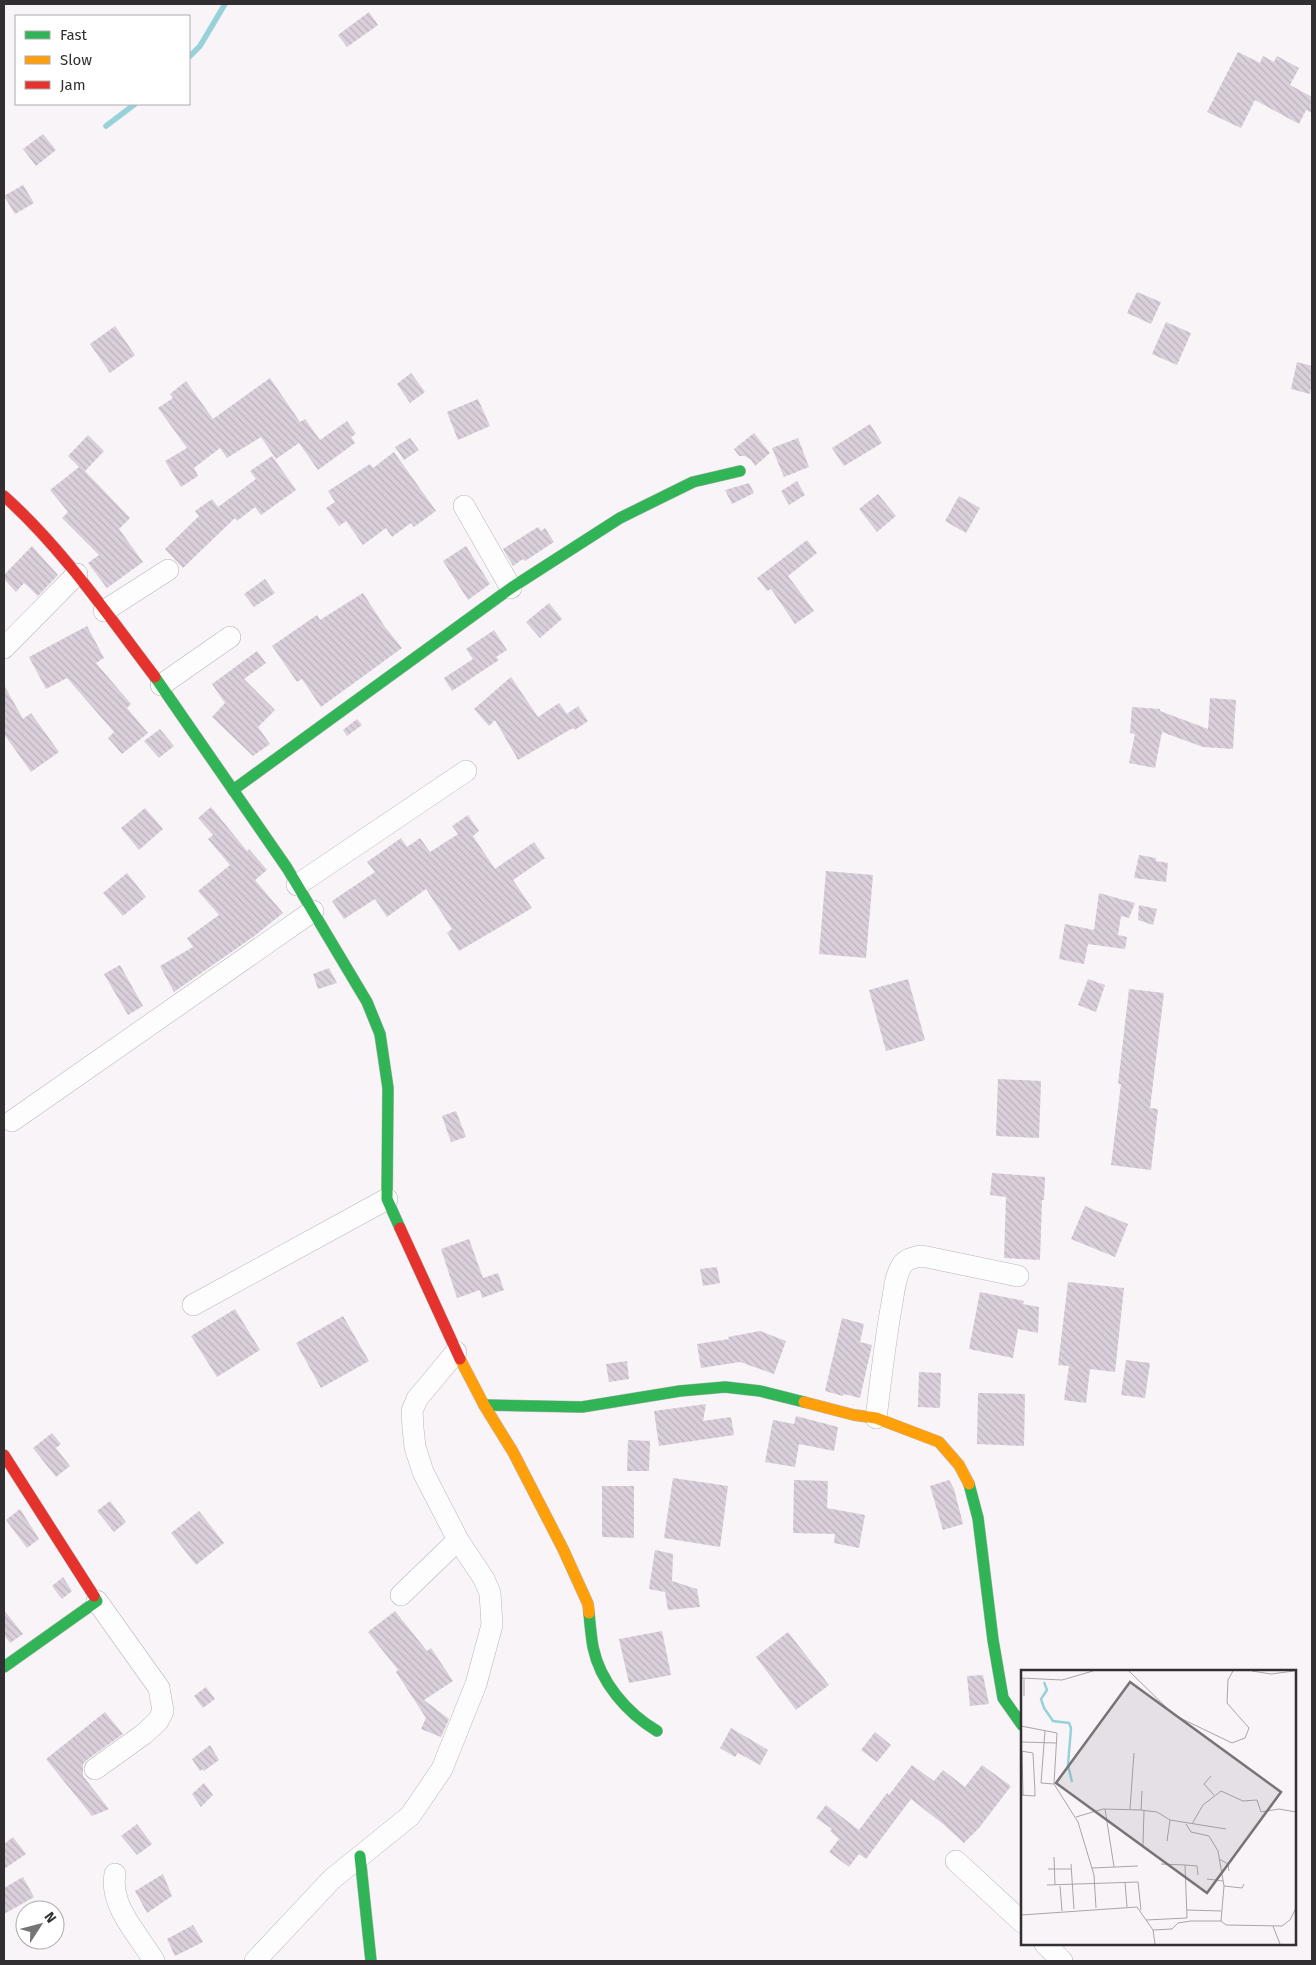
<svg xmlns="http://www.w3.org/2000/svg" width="1316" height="1965" font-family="'Fira Sans',sans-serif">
<defs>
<pattern id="building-back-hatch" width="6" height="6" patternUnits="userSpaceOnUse" patternTransform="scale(1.25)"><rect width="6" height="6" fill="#dad0db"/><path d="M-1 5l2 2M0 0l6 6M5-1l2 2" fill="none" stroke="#bcb3bc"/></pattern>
</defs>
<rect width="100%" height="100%" fill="#f8f4f8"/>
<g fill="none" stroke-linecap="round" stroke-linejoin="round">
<g stroke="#97d2db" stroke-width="5.5">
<polyline points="189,57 200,46 225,4"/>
<polyline points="106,126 135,104"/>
</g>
</g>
<g fill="url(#building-back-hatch)">
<polygon points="369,12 378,25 347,47 338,35"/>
<polygon points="1238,52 1260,63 1263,56 1274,62 1277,56 1299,68 1290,85 1312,97 1312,113 1306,110 1299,124 1255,100 1241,128 1207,112"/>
<polygon points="43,134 56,150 36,166 23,149"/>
<polygon points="23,185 34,203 15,214 4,196"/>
<polygon points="1137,292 1161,302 1151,324 1127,313"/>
<polygon points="1166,322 1191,333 1177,365 1152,354"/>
<polygon points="115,326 135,355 110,373 90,344"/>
<polygon points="1297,362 1312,366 1312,382 1310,394 1291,389"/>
<polygon points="411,373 425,392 410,403 397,384"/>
<polygon points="270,378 300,422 305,419 320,440 347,421 356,434 351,437 355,443 318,470 299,443 276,459 261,437 227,458 220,448 194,468 198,476 181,487 165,461 187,448 158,408 173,398 170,394 186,381 213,419"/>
<polygon points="478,399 490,426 458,440 447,412"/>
<polygon points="870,424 882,443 844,466 832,448"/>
<polygon points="754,433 770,453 755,466 751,460 745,456 739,456 734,449"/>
<polygon points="88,435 104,451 85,471 130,518 119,529 143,562 107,588 88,563 99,555 62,518 68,512 50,490 79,467 68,456"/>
<polygon points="410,438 419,450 404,460 395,447"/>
<polygon points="798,438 809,467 784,477 772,448"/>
<polygon points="394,452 436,511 414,527 411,523 392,537 386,528 363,545 346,521 339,526 326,508 335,502 328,491 370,464 373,468"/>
<polygon points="272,456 296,490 261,515 255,507 237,521 235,518 183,568 165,549 199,516 195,511 212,499 218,507 256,479 250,471"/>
<polygon points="797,481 805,495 789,505 781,491"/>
<polygon points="749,483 754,493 732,504 725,490"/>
<polygon points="878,494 896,516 877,532 859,509"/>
<polygon points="959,496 980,508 966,533 945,521"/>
<polygon points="538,527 541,531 545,528 554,542 525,561 523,559 513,566 503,549"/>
<polygon points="807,540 817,553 788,576 814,611 795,624 771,589 767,591 757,578"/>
<polygon points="32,546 58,575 38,596 24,583 16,592 4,579 4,575"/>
<polygon points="466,546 490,584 468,600 443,561"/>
<polygon points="265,579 275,593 254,607 244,594"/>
<polygon points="363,593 385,627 402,648 321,707 302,679 297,682 272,646 317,615 320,620"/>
<polygon points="549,603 562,619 540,638 526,622"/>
<polygon points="87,626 104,658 96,663 131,704 127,708 148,733 122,754 108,738 114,732 67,678 46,689 29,657"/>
<polygon points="494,630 507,650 496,657 499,660 452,691 444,678 473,659 466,649"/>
<polygon points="257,651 266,663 244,679 275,710 258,727 270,744 253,756 212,717 225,703 212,684"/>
<polygon points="511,677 538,717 559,703 567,714 578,706 588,721 575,730 573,728 518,760 495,720 489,726 474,709"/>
<polygon points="4,685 23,719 31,713 59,752 31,772 4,734"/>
<polygon points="1210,698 1236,700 1233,749 1203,747 1162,732 1155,768 1129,763 1135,734 1130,733 1132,707 1160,709 1160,711 1208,729"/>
<polygon points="357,719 362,725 347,736 343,730"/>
<polygon points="160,729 174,746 159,758 144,741"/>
<polygon points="211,807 247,851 249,849 267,870 255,880 283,913 253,937 174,992 160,966 193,947 187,938 219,915 198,891 230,865 208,839 213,835 198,818"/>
<polygon points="145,808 163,829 139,850 121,828"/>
<polygon points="468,815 479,831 473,836 495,869 534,842 545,858 513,880 532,908 459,951 447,933 452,929 426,889 387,917 375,899 344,919 332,901 375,872 367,862 401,838 407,847 420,838 430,852 458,834 452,826"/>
<polygon points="1139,855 1156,858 1156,861 1168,863 1166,882 1134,878"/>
<polygon points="826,871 873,875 866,958 819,954"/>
<polygon points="127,873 146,897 123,916 103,893"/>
<polygon points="1099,893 1135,903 1129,918 1121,916 1118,935 1127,937 1125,949 1088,944 1084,964 1059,959 1065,924 1094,930"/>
<polygon points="1139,905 1157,909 1153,925 1138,920"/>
<polygon points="120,965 143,1006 128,1015 104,974"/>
<polygon points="329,968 337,983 318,989 313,974"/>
<polygon points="908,979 925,1040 886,1051 869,990"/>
<polygon points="1088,979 1105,985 1096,1012 1078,1005"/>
<polygon points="1129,989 1164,993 1150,1108 1158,1109 1151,1170 1111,1165 1121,1084 1118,1084"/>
<polygon points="998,1079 1041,1081 1039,1138 996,1136"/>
<polygon points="456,1111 466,1137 451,1142 442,1116"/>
<polygon points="992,1173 1045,1177 1044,1200 1042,1200 1040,1260 1004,1258 1006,1197 990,1195"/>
<polygon points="1085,1206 1128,1224 1115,1257 1071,1239"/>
<polygon points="469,1239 483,1278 498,1273 504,1290 482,1298 480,1290 457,1298 441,1249"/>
<polygon points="717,1267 720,1283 703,1286 700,1269"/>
<polygon points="1068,1282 1124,1288 1115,1372 1090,1369 1086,1403 1064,1400 1069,1366 1058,1365"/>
<polygon points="980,1292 1024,1301 1023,1304 1039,1307 1038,1333 1018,1329 1013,1358 969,1349"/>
<polygon points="235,1309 260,1350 217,1377 191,1336"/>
<polygon points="343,1316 369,1361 321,1388 296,1343"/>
<polygon points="842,1318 864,1324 860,1342 872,1345 860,1398 844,1394 843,1396 825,1391"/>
<polygon points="760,1331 786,1341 774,1374 740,1362 701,1368 697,1344 729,1339 728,1337"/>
<polygon points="1126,1360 1150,1363 1145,1398 1121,1395"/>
<polygon points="627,1361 629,1379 609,1382 606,1364"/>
<polygon points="919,1372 941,1373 940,1408 918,1407"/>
<polygon points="978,1393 1025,1394 1024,1446 977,1444"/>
<polygon points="706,1404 703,1421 731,1417 734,1435 659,1446 654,1411"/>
<polygon points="796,1416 838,1427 834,1451 799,1444 795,1467 765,1462 773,1420 794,1424"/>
<polygon points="52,1433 61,1444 56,1448 70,1466 56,1477 33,1448"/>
<polygon points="628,1440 650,1441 649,1471 627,1471"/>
<polygon points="673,1478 728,1486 720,1547 664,1538"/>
<polygon points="794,1480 828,1481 827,1508 865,1515 859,1548 834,1543 835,1534 793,1533"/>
<polygon points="949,1480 954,1489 963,1524 943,1530 930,1486"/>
<polygon points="602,1486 634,1486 634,1538 602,1537"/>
<polygon points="110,1501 126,1522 114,1532 97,1511"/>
<polygon points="20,1509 39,1539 27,1548 6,1520"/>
<polygon points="199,1511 224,1543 196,1565 171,1533"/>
<polygon points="655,1550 673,1554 672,1581 697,1589 700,1607 668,1610 665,1592 649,1589"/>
<polygon points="63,1577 72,1591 62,1599 52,1586"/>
<polygon points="4,1610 23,1634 10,1643 4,1635"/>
<polygon points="395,1611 427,1651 431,1648 453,1681 424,1700 449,1719 441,1737 421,1729 426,1718 396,1672 398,1670 368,1632"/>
<polygon points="662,1631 671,1675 629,1683 619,1639"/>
<polygon points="788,1632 829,1685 796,1710 756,1657"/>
<polygon points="983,1675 989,1704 970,1706 967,1676"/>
<polygon points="206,1687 215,1699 203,1708 194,1696"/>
<polygon points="105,1712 123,1734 88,1759 83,1764 83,1776 109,1809 92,1816 46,1759"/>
<polygon points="731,1728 768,1750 760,1765 738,1753 735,1757 720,1748"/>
<polygon points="875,1732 891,1745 877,1762 861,1750"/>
<polygon points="210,1745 219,1760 204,1771 203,1769 200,1771 192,1759"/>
<polygon points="912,1765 934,1781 943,1770 965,1787 982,1765 1011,1786 979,1828 964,1843 943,1824 911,1799 866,1859 859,1854 849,1867 829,1852 839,1839 830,1831 832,1829 816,1818 826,1805 859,1830 887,1793 889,1795"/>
<polygon points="204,1783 213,1795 201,1807 192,1794"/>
<polygon points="137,1824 152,1844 137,1855 121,1836"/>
<polygon points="13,1837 26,1854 4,1869 4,1844"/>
<polygon points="163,1874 172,1896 147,1913 135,1891"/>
<polygon points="23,1877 34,1897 4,1914 4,1888"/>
<polygon points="193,1925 203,1942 175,1956 167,1939"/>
</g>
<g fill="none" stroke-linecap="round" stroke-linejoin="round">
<g stroke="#b8b6b8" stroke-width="22">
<g id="street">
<polyline points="464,506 511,588"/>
<polyline points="104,611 168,570"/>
<polyline points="4,648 77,574"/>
<polyline points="161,685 230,637"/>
<polyline points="297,885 466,771"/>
<polyline points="12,1121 313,911"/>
<polyline points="193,1305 387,1199"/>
<path d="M876,1418C881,1379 885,1341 892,1303C894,1291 895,1276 902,1265C906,1259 915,1257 922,1256L1018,1276"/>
<polyline points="401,1595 458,1540"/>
<polyline points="95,1769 144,1734 158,1721 163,1711 159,1688 97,1601"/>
<polyline points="956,1861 1022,1922"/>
<path d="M115,1874C109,1906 139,1935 154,1961"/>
<polyline points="1045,1944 1062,1961"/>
<polyline points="255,1961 332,1879 410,1816 442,1769 476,1684 492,1625 490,1593 484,1579 458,1540 423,1472 415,1447 413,1428 412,1411 417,1399 456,1352"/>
</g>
</g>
<g stroke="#b8b6b8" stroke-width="12">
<g id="fast">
<polyline points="155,677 287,868 367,1002 380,1034 388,1088 387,1199 400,1228"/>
<polyline points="233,790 511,588 620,518 693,482 740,471"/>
<polyline points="484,1405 582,1407 680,1391 725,1387 760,1391 804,1402"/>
<polyline points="969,1484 978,1518 993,1640 1003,1698 1022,1725"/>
<path d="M589,1613C590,1624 591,1636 593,1647C600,1682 627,1713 657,1731"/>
<polyline points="4,1667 97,1601 94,1596"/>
<polyline points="360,1856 371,1961"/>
</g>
</g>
<g stroke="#b8b6b8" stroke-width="12">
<g id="slow">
<polyline points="460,1359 484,1405 513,1452 563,1549 588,1604 589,1613"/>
<polyline points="804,1402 854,1415 876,1418 939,1442 959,1465 969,1484"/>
</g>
</g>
<g stroke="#b8b6b8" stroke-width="12">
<g id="jam">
<path d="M4,496C63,549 107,614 155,677"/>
<polyline points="400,1228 460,1359"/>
<polyline points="4,1455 94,1596"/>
</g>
</g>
<use href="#street" stroke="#fefdfe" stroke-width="21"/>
<use href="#fast" stroke="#30b455" stroke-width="11"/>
<use href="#slow" stroke="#ff9f0a" stroke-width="11"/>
<use href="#jam" stroke="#e5322d" stroke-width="11"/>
</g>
<g transform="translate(1021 1670)">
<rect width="275" height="275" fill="#f8f4f8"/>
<path fill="none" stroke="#97d2db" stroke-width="2.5" d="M23,12L26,20L20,29L23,38L32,51L48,53L50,58L47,95L51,112"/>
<path fill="none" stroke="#a9a5a9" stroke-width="1" d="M108,1L153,45L211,73L224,68L228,58L206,33L207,10L212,1M231,1L250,4L273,1M0,8L41,10L72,1M3,26V9M0,56L36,63L33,114L20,113L24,61M0,72L35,73M0,81L12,83L14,122V126L0,125M1,81L2,125M190,106L183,114L193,125M33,114L57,152L73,205L75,238M84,139L93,197M109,139L113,83M120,140L121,121M55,147L82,139L120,140L136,142L149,150L205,159M165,154L170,162L188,166L197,181L203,216L200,251M171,154L182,135L200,121L222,131L236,130L240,142L258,139L275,142M146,171L149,150M122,175L123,140M33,187L34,215M198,189L207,194L208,201M50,194L53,239M164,195L176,196L177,205M71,198L117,196M27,199H50M186,209L202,211M104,212L106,237M26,215L117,212L120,240M39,216L41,241M203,216L221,218L223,214M166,240L200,241M0,245L116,237L132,260L134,274M125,250L166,248L164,195L140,194M252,256L259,274M132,260L151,259L157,253L170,251H200L205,255L261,256L269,250L275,238"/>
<path fill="#777477" fill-opacity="0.15" stroke="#777477" stroke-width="2.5" d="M109,12L260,122L186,223L35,113Z"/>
<rect width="275" height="275" fill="none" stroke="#322f32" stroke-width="2.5"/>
</g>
<rect width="1316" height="1965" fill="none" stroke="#322f32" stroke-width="10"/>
<rect x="15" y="15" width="175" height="90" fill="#ffffff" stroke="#adacad"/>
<rect x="25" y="31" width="25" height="8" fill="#30b455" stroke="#adacad"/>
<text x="60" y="40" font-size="15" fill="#322f32">Fast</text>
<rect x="25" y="56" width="25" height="8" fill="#ff9f0a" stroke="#adacad"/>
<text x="60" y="65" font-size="15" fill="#322f32">Slow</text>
<rect x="25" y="81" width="25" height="8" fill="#e5322d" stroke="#adacad"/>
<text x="60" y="90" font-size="15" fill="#322f32">Jam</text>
<g transform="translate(40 1925) rotate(54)"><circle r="24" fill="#ffffff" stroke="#adacad"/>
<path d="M0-4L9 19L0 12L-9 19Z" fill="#777477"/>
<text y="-8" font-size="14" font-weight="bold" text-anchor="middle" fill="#322f32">N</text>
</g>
</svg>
